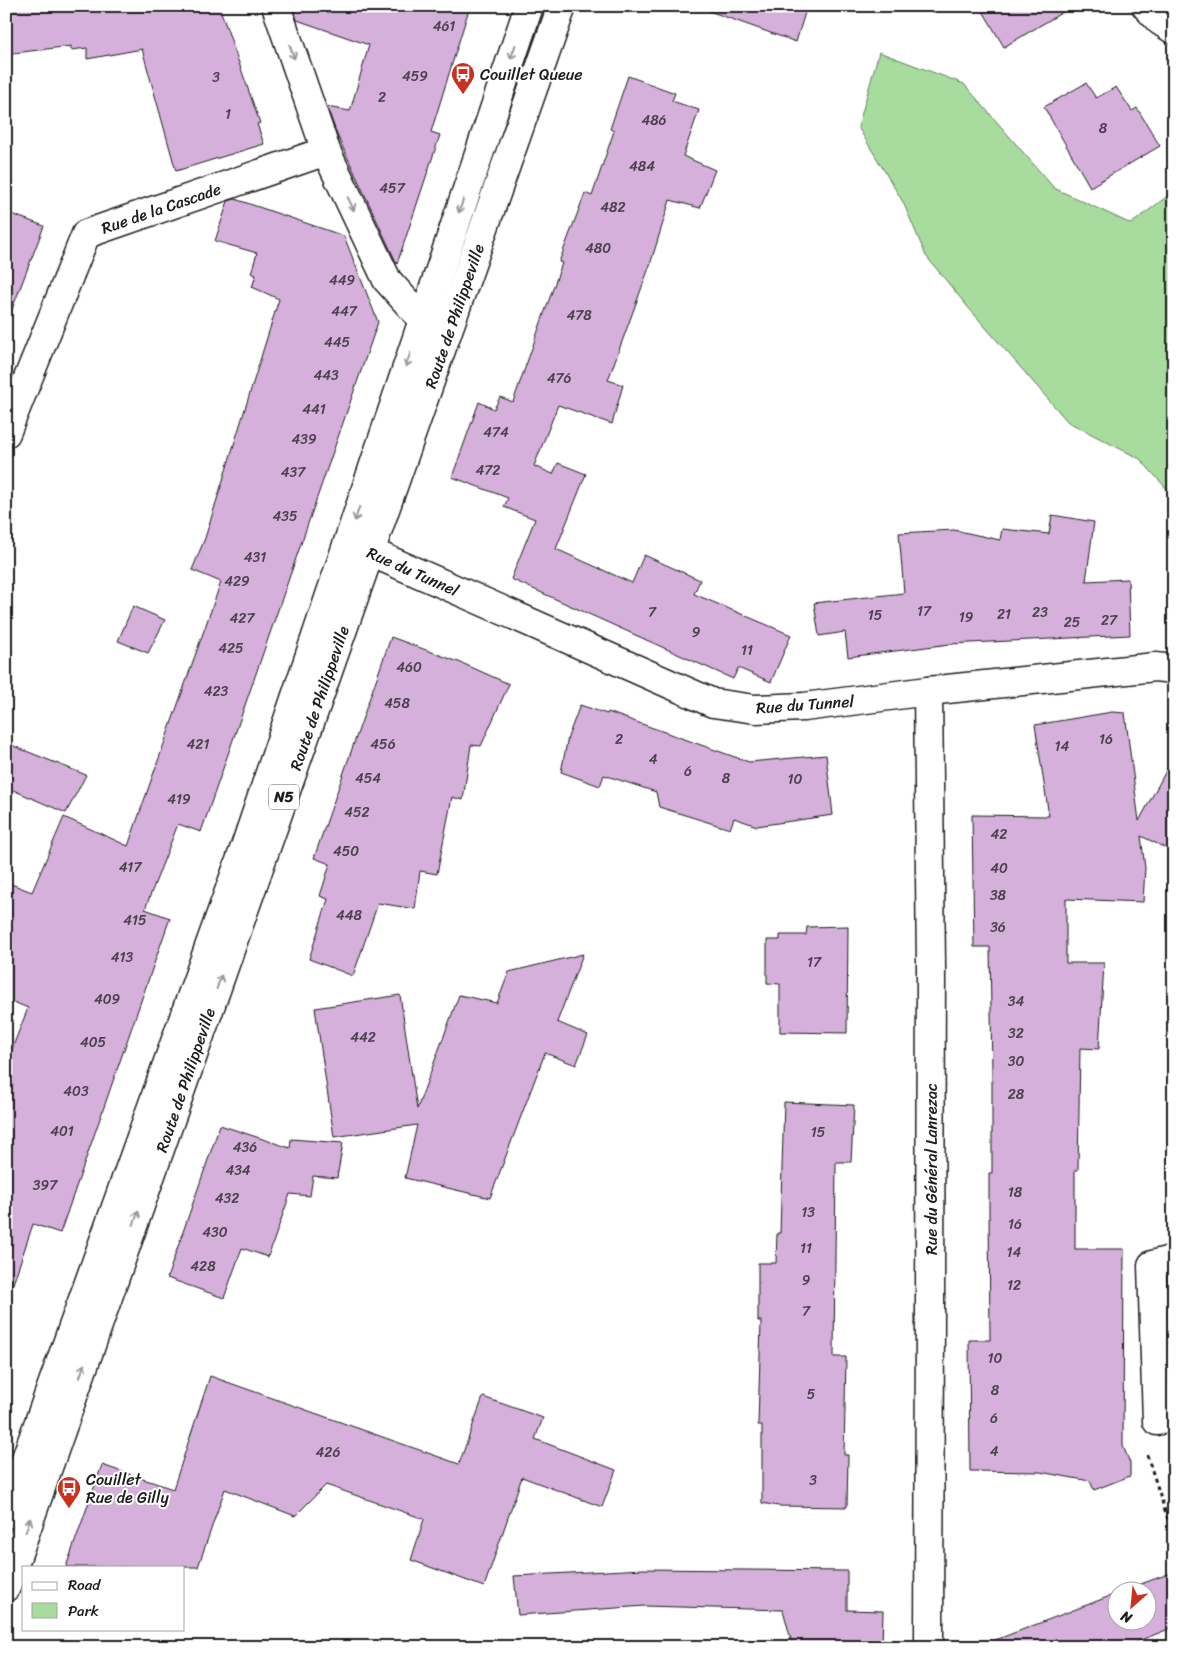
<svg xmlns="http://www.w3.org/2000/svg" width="1180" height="1653" font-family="Sriracha,sans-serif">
<rect width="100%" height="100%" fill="#fff"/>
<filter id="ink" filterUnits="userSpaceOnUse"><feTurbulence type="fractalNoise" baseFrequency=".02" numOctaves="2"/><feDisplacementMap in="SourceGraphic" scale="10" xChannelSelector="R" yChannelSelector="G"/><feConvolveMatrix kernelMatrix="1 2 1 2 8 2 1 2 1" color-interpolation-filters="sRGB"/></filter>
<g filter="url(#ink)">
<polygon fill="#a8dc9f" stroke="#627c5e" points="879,52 964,84 1054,188 1131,224 1174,191 1174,497 1140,459 1068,422 967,306 926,256 903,202 858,127"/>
<g fill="#d4b0db" stroke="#1c1c1c">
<polygon points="6,6 219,6 260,123 257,124 264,144 176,171 142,49 87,59 87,48 71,50 71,46 6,54"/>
<polygon points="293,6 470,6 431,132 440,135 397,264 338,137 327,107 350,111 369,45 297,20"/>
<polygon points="710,6 807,6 796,42 709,11"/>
<polygon points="980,6 1073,6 1004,47"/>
<polygon points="628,76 675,93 672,101 699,110 683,156 715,170 700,208 670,200 650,265 608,380 623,385 612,424 558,405 534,466 553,474 558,463 586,474 556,549 632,583 644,555 700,580 694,594 791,635 771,682 738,668 733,679 511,579 535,519 504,507 508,498 452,477 479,402 494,409 500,397 513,402 562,263 559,262 576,217 585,193 592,196 614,131 610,129"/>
<polygon points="1086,83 1096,98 1116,87 1132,111 1137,108 1160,146 1090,187 1044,107"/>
<polygon points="235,199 344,236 378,322 201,832 178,824 145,909 170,918 60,1233 33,1224 13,1284 6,1283 6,1064 28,1008 6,999 6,882 32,892 64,817 128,846 221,582 192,570 205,538 279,299 252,287 256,275 251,273 257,253 215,241 228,201"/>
<polygon points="6,212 44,226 9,317 6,316"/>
<polygon points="1052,515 1094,522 1086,581 1128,579 1130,635 950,644 848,657 845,632 819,636 814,603 904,593 899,533 954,530 1000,540 1002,529 1049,534"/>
<polygon points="133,606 165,620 148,653 118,641"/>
<polygon points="391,637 464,664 509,684 481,746 471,745 463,800 452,797 437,874 420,871 415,909 378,903 353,976 309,959 328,899 320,896 330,864 314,858"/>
<polygon points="580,705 607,714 608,712 749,762 826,755 833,815 757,826 734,818 730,829 659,807 656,792 604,775 600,786 561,772 568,737"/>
<polygon points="1112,712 1125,713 1139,821 1174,756 1174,852 1141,836 1145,868 1143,902 1066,899 1066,963 1104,963 1099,1049 1080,1048 1078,1170 1075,1170 1075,1249 1124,1249 1123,1446 1130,1463 1130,1476 1094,1490 1090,1481 1040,1472 970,1471 969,1340 990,1340 989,1208 989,1173 992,1173 992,1074 990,947 974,947 972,815 1049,816 1035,725"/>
<polygon points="6,743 86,775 66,813 6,787"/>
<polygon points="848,926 847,1033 780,1032 780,984 767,983 767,940 780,940 780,935 806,935 807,927"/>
<polygon points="583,954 557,1022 588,1035 576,1065 545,1053 490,1198 405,1178 417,1125 334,1137 315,1008 400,995 417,1109 459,995 497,1003 509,972"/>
<polygon points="784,1102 854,1105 851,1162 836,1162 834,1357 846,1357 844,1455 848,1455 847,1507 778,1506 762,1503 762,1425 758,1425 761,1321 758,1321 758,1263 776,1263 777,1233 780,1233"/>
<polygon points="220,1125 290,1148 291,1139 343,1143 337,1178 313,1176 310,1196 290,1194 268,1257 242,1248 224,1298 167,1278"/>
<polygon points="210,1376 459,1464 483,1397 543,1418 535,1439 616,1470 602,1507 522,1477 484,1587 411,1560 424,1519 326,1485 295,1516 225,1489 198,1567 66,1567 102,1465 173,1489"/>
<polygon points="643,1569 847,1571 847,1610 883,1611 882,1647 793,1647 783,1610 645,1606 518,1615 514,1576"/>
<polygon points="1174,1572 1174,1627 1123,1647 985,1647 985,1644 1118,1593 1118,1620 1148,1620 1148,1590 1124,1590"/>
</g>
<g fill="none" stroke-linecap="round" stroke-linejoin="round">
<g stroke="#1c1c1c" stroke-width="31">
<g id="minor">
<polyline points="276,6 326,151 387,280 422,319 445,321"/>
<polyline points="1146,6 1160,21 1174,30"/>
<polyline points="6,433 86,234 326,151"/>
<polyline points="350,543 713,703 755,709 804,707 928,691 1155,667 1174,669"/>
<polyline points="928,691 931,966 929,1647"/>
<polyline points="1174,1259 1152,1265 1157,1421 1174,1415"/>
</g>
</g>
<g stroke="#1c1c1c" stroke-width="31">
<g id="major">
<polyline points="6,1514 246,844 529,6"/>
<polyline points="6,1587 562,6"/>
</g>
</g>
<polyline stroke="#1c1c1c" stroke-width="3" stroke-dasharray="4 4" stroke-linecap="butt" points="1147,1455 1174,1538"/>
<use href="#minor" stroke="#fff" stroke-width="28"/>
<use href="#major" stroke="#fff" stroke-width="28"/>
</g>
<defs><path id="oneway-shaft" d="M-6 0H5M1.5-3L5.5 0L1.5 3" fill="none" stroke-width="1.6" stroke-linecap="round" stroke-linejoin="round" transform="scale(1.25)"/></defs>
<g stroke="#999">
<use href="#oneway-shaft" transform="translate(292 52) rotate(71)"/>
<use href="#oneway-shaft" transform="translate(513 52) rotate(109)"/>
<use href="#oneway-shaft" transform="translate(351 204) rotate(64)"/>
<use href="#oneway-shaft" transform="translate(461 206) rotate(109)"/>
<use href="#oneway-shaft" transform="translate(408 360) rotate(108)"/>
<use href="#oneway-shaft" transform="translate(357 514) rotate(108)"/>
<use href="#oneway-shaft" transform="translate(219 982) rotate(-71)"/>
<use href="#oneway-shaft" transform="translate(136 1218) rotate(-71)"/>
<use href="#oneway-shaft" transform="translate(82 1371) rotate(-71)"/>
<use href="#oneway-shaft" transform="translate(28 1525) rotate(-71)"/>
</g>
</g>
<defs>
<g id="bus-pin" transform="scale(1.25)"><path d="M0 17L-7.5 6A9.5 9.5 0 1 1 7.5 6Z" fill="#c8321e" stroke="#fff"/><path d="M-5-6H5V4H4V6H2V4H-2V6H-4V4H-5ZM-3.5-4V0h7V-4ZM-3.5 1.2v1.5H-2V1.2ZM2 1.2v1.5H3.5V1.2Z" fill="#fff"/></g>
</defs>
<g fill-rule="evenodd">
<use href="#bus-pin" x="463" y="74"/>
<use href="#bus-pin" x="69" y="1488"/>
</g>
<g text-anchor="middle" stroke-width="4" stroke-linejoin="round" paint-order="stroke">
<g font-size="14" fill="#4a414c">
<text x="444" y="31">461</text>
<text x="415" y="81">459</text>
<text x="216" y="82">3</text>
<text x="382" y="102">2</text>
<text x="228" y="119">1</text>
<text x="654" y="125">486</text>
<text x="1103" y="133">8</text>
<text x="642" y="171">484</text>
<text x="392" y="193">457</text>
<text x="613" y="212">482</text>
<text x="598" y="253">480</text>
<text x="342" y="285">449</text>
<text x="344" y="316">447</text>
<text x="579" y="320">478</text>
<text x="337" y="347">445</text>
<text x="326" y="380">443</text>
<text x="559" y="383">476</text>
<text x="314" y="414">441</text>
<text x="496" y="437">474</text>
<text x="304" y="444">439</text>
<text x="488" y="475">472</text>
<text x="293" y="477">437</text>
<text x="285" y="521">435</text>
<text x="255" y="562">431</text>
<text x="237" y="586">429</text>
<text x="924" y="616">17</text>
<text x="652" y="617">7</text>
<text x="1040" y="617">23</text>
<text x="1004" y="619">21</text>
<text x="875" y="620">15</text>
<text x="966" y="622">19</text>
<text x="242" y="623">427</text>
<text x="1109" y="625">27</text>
<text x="1072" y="627">25</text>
<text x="696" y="637">9</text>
<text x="231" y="653">425</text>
<text x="747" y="655">11</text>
<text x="409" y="672">460</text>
<text x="216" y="696">423</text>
<text x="397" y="708">458</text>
<text x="619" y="744">2</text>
<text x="1106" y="744">16</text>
<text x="198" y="749">421</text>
<text x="383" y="749">456</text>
<text x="1062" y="751">14</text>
<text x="653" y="764">4</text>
<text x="688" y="776">6</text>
<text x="368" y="783">454</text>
<text x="726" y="783">8</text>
<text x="795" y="784">10</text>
<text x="179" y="804">419</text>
<text x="357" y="817">452</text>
<text x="999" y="839">42</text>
<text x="346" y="856">450</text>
<text x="130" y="872">417</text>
<text x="999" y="873">40</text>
<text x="998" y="900">38</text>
<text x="349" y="920">448</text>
<text x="135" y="925">415</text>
<text x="998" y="932">36</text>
<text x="122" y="962">413</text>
<text x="814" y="967">17</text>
<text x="107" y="1004">409</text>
<text x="1016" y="1006">34</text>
<text x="1016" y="1038">32</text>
<text x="363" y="1042">442</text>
<text x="93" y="1047">405</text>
<text x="1016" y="1066">30</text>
<text x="76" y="1096">403</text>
<text x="1016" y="1099">28</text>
<text x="62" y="1136">401</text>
<text x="818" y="1137">15</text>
<text x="245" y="1152">436</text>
<text x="238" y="1175">434</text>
<text x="45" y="1190">397</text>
<text x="1015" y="1197">18</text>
<text x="227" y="1203">432</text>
<text x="808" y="1217">13</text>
<text x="1015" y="1229">16</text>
<text x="215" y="1237">430</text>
<text x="806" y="1253">11</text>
<text x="1014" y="1257">14</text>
<text x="203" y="1271">428</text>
<text x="806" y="1285">9</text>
<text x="1014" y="1290">12</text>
<text x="806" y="1316">7</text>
<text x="995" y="1363">10</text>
<text x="995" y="1395">8</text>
<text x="811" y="1399">5</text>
<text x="994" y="1423">6</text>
<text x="994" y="1456">4</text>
<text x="328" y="1457">426</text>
<text x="813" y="1485">3</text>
</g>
<rect fill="#fff" stroke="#606060" stroke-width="1" x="269" y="784.5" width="30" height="25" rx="4"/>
<g font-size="15" font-weight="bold" fill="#1c1c1c">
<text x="284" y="802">N5</text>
</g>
<g font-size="16" fill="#1c1c1c" stroke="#fff" text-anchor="start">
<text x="480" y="80">Couillet Queue</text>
<text x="86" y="1485">Couillet<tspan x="86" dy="18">Rue de Gilly</tspan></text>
</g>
<g font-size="16" fill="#1c1c1c" stroke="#fff">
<text transform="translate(161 208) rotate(-19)" y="6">Rue de la Cascade</text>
<text transform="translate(454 316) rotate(-71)" y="6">Route de Philippeville</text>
<text transform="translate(413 571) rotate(24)" y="6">Rue du Tunnel</text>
<text transform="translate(319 698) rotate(-71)" y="6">Route de Philippeville</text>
<text transform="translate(805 704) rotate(-4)" y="6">Rue du Tunnel</text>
<text transform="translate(185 1080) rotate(-71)" y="6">Route de Philippeville</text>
<text transform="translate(931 1169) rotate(-90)" y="6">Rue du Général Lanrezac</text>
</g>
</g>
<rect width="1180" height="1653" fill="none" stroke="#fff" stroke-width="25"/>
<rect x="12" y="12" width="1155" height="1628" fill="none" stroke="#1c1c1c" stroke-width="2" filter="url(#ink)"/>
<rect x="22" y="1566" width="162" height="65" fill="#ffffff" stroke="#a4a4a4"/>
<rect x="32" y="1582" width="25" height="8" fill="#ffffff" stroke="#a4a4a4"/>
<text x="68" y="1590" font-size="15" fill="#1c1c1c">Road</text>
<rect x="32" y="1603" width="25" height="15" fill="#a8dc9f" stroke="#a4a4a4"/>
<text x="68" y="1616" font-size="15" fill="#1c1c1c">Park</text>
<g transform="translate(1132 1606) rotate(207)"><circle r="24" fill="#ffffff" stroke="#a4a4a4"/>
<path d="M0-4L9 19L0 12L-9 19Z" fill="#c8321e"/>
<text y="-8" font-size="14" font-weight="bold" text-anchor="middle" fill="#1c1c1c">N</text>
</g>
</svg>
